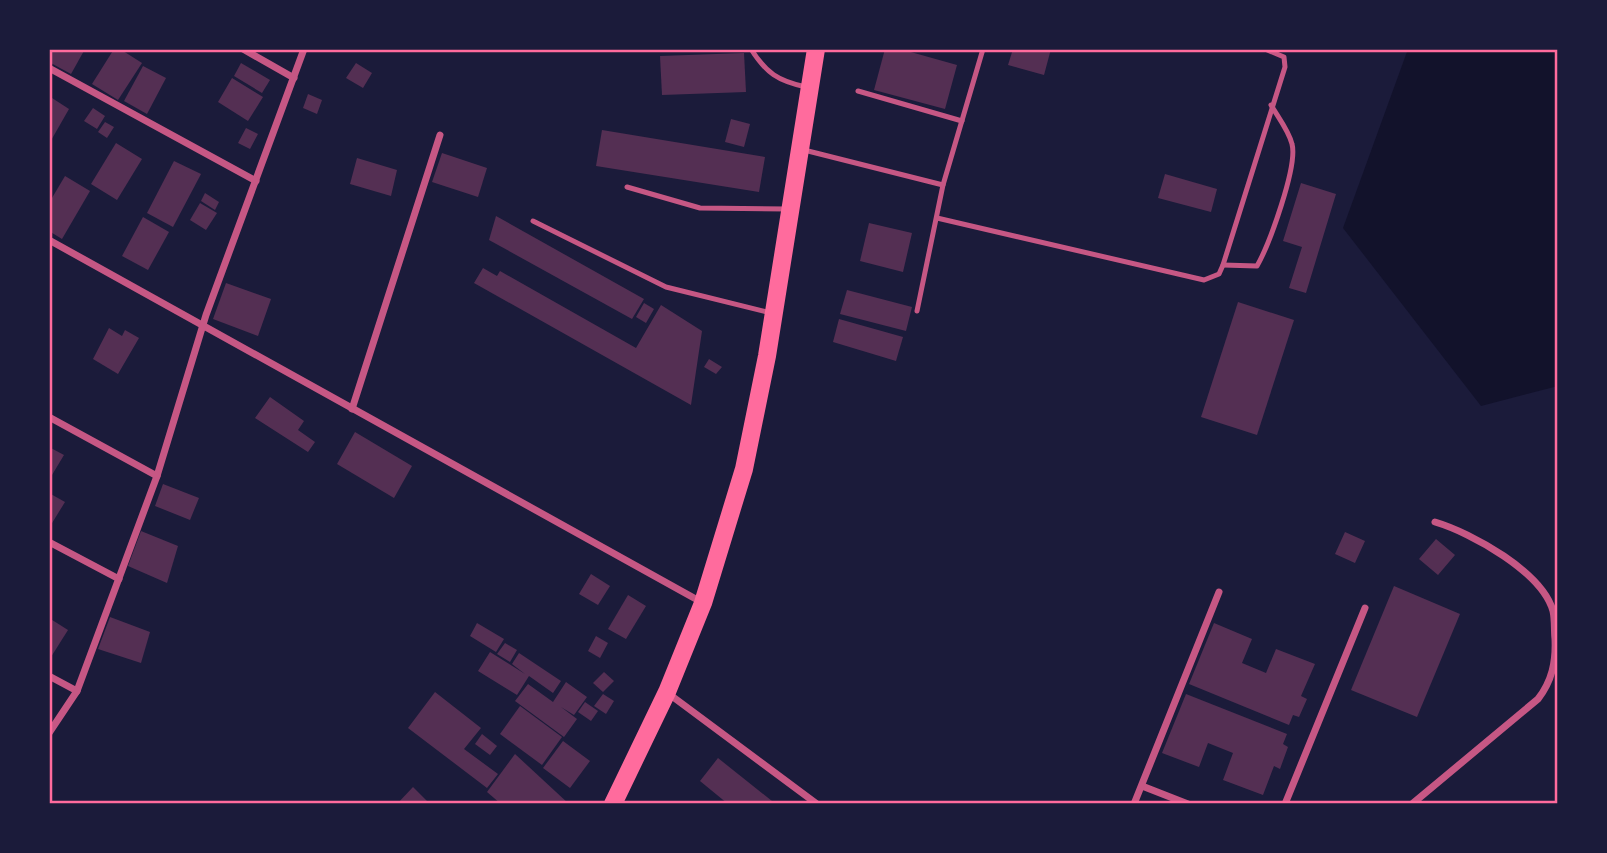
<svg xmlns="http://www.w3.org/2000/svg" width="1607" height="853" font-family="'Fira Sans',sans-serif">
<rect width="100%" height="100%" fill="#1b1b3a"/>
<polygon fill="#12122b" points="1408,49 1558,49 1558,386 1481,406 1343,228"/>
<g fill="#542f53">
<polygon points="49,49 85,49 71,74 49,62"/>
<polygon points="114,49 120,49 142,63 118,100 92,84"/>
<polygon points="885,49 900,49 957,65 945,109 874,90"/>
<polygon points="1013,49 1051,49 1044,75 1008,65"/>
<polygon points="744,53 746,92 662,95 660,56"/>
<polygon points="241,63 270,80 262,93 234,76"/>
<polygon points="356,63 372,73 363,88 346,78"/>
<polygon points="143,66 166,78 147,114 124,101"/>
<polygon points="232,78 263,97 248,121 218,102"/>
<polygon points="308,94 322,100 317,114 303,108"/>
<polygon points="52,98 69,109 49,144 49,103"/>
<polygon points="93,108 105,116 97,129 84,121"/>
<polygon points="731,119 750,124 744,147 725,142"/>
<polygon points="105,122 114,127 107,138 98,132"/>
<polygon points="246,128 258,134 250,149 238,143"/>
<polygon points="602,130 765,157 759,192 596,166"/>
<polygon points="116,143 142,159 117,200 91,184"/>
<polygon points="442,153 487,168 478,197 432,182"/>
<polygon points="357,158 397,170 391,196 350,184"/>
<polygon points="174,161 201,174 173,227 147,213"/>
<polygon points="1165,174 1217,189 1211,212 1158,198"/>
<polygon points="65,176 90,191 62,239 49,231 49,203"/>
<polygon points="1301,183 1336,194 1306,293 1289,288 1302,247 1283,241"/>
<polygon points="205,193 219,202 215,210 201,201"/>
<polygon points="200,203 217,213 206,230 190,220"/>
<polygon points="496,216 644,299 632,319 489,240"/>
<polygon points="143,217 169,232 148,270 122,256"/>
<polygon points="869,223 912,233 903,272 860,261"/>
<polygon points="483,268 497,276 500,271 636,348 661,305 702,331 691,405 474,283"/>
<polygon points="226,283 271,299 258,336 213,319"/>
<polygon points="847,290 912,307 906,331 840,314"/>
<polygon points="1238,302 1294,320 1257,435 1201,417"/>
<polygon points="644,303 654,309 646,323 636,317"/>
<polygon points="839,319 903,337 896,361 833,342"/>
<polygon points="109,328 122,336 125,330 139,338 118,374 93,359"/>
<polygon points="709,359 722,367 716,374 704,367"/>
<polygon points="270,397 304,421 298,430 315,442 308,452 255,418"/>
<polygon points="355,432 412,466 394,498 337,464"/>
<polygon points="49,447 64,455 49,480"/>
<polygon points="163,484 199,498 190,520 155,506"/>
<polygon points="49,493 65,502 49,528"/>
<polygon points="141,531 178,546 167,583 128,566"/>
<polygon points="1345,532 1365,541 1355,563 1335,554"/>
<polygon points="1436,539 1455,555 1438,575 1419,559"/>
<polygon points="591,574 610,586 598,605 579,594"/>
<polygon points="1394,586 1460,614 1417,717 1351,690"/>
<polygon points="628,595 646,606 626,639 608,629"/>
<polygon points="110,617 150,632 141,663 98,649"/>
<polygon points="49,618 68,630 51,657 49,656"/>
<polygon points="477,623 504,639 496,652 470,636"/>
<polygon points="1214,623 1252,639 1242,663 1266,673 1276,649 1315,664 1301,696 1307,699 1299,717 1293,715 1289,725 1189,684"/>
<polygon points="596,636 608,643 600,658 588,651"/>
<polygon points="505,643 517,650 510,662 497,654"/>
<polygon points="490,652 525,674 512,664 519,653 561,681 553,693 529,676 517,695 478,671"/>
<polygon points="604,672 614,681 603,692 593,683"/>
<polygon points="566,682 587,697 574,715 561,707 577,719 564,737 515,701 528,684 553,702"/>
<polygon points="435,692 481,728 464,749 498,774 487,788 408,728"/>
<polygon points="603,694 614,701 606,714 594,706"/>
<polygon points="1186,694 1287,734 1283,744 1288,747 1280,769 1274,766 1263,795 1223,780 1233,753 1208,743 1199,767 1162,753"/>
<polygon points="585,702 598,711 591,721 578,712"/>
<polygon points="520,706 562,737 542,765 500,734"/>
<polygon points="482,734 497,746 490,755 475,744"/>
<polygon points="563,741 590,761 570,788 543,768"/>
<polygon points="515,754 569,804 501,804 487,792"/>
<polygon points="718,758 772,801 770,804 728,804 700,781"/>
<polygon points="413,787 430,804 397,804"/>
</g>
<g fill="none" stroke-linecap="round" stroke-linejoin="round">
<g stroke="#c65784" stroke-width="5">
<path d="M751,49C766,73 778,81 806,87"/>
<polyline points="858,91 962,121"/>
<polyline points="804,150 943,185"/>
<polyline points="627,187 700,208 787,209"/>
<polyline points="937,218 1204,280 1219,274 1223,265 1285,67 1284,57 1265,49"/>
<polyline points="533,221 666,287 771,313"/>
<path d="M1223,265L1257,266C1269,245 1298,166 1292,144C1289,131 1278,117 1271,105"/>
<polyline points="917,311 943,185 983,49"/>
</g>
<g stroke="#c65784" stroke-width="7">
<polyline points="243,49 294,78"/>
<polyline points="49,68 256,181"/>
<polyline points="49,240 703,603"/>
<polyline points="352,409 440,135"/>
<polyline points="49,417 157,476"/>
<polyline points="49,542 119,579"/>
<polyline points="49,676 77,691"/>
<polyline points="669,694 817,804"/>
<polyline points="49,733 77,691 157,476 206,315 304,49"/>
<polyline points="1142,786 1188,804"/>
<polyline points="1134,804 1219,592"/>
<polyline points="1285,804 1365,608"/>
<path d="M1412,804L1538,699C1552,681 1556,662 1555,639C1554,630 1555,620 1553,611C1542,572 1472,533 1435,522"/>
</g>
<polyline stroke="#ff6b9d" stroke-width="18" points="613,804 667,692 703,603 744,469 767,356 816,49"/>
</g>
<rect width="1607" height="853" fill="none" stroke="#1b1b3a" stroke-width="102"/>
<rect x="51" y="51" width="1505" height="751" fill="none" stroke="#ff6b9d" stroke-width="2.5"/>
</svg>
